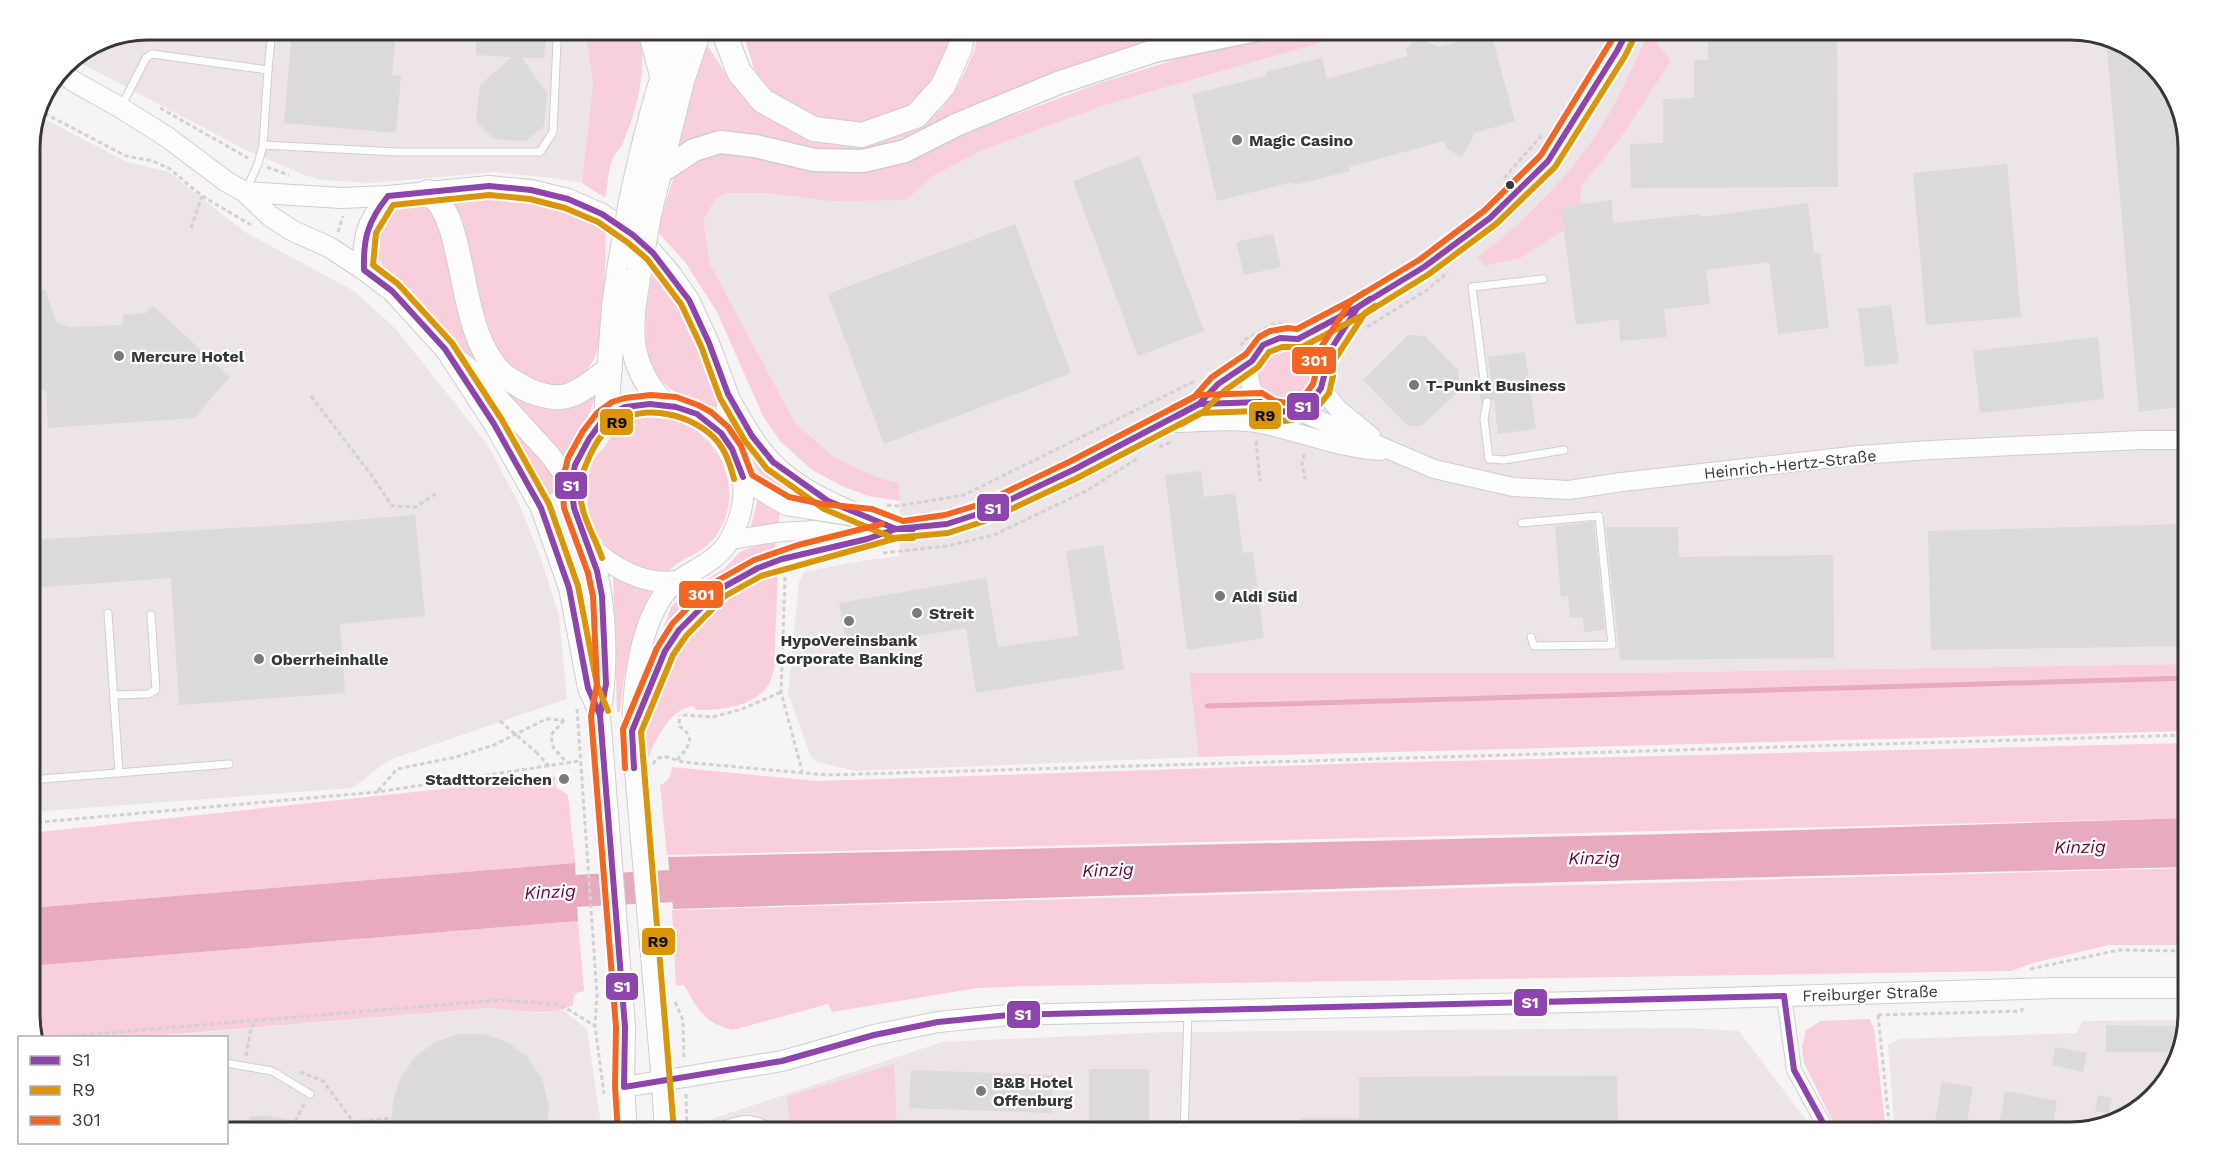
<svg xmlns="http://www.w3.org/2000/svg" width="2218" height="1162" font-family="'Work Sans',sans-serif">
<rect width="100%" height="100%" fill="#f6f3f4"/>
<g fill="#ece4e7">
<polygon points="149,30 585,30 593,82 582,183 554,178 494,172 371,183 321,180 304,175 244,149 73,59 104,39"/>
<polygon points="1335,30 2069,30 2122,42 2168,83 2188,141 2188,664 1626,673 1189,673 1199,757 856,771 817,762 811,757 788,693 799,582 804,572 860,561 900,556 899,483 876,477 834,457 795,423 710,264 702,220 715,198 727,193 768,193 906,200 933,176 980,151 1108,104 1325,41 1324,32"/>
<polygon points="37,115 127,162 169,172 245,232 354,291 395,328 487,444 520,506 542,562 559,616 567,699 389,760 352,788 30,812 30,141"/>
<polygon points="488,1008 542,1013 563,1010 587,1029 602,1132 227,1132 226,1038 139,1038"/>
<polygon points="2186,1020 2176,1066 2129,1116 2070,1132 1895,1132 1888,1045 1899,1039 2076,1033 2083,1021"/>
<polygon points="1684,1028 1739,1031 1815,1132 673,1132 942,1042 1167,1032"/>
</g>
<g fill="#f9cfdc">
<path d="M585,30H638C650,64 636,113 622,145C620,149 616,152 614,156C608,167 608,185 605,198L582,183L593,82Z"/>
<polygon points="742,30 951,30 950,41 941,64 918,99 894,116 864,125 818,121 774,95 754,69"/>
<path d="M978,30H1198C1139,45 1080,61 1024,85C968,109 913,139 854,152L672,151L705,42L730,80L750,101L789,129L918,123L941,109L954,92L965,72L975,49Z"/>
<polygon points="1324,32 1326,41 1108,104 980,151 933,176 906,200 831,201 768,193 727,193 715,199 703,220 710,264 795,423 834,457 876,477 899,483 900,501 869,496 844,487 812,470 780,441 763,416 717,312 685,262 657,231 675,173 692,159 714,153 744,153 831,168 877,169 900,164 954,138 1094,85 1206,50"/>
<path d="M1649,33L1671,61L1619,140L1581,186L1580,204L1561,207L1564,230L1520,258L1484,266L1478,257C1522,224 1575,171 1603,124C1621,95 1634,63 1649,33Z"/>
<path d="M498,195L549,205L585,217L606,233C604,264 607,334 594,359C587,374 573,381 559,389L518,374L498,353L484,331L449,197Z"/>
<path d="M407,201L433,208L498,380L596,390C592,419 575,432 564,458L421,310L386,271L376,254V237L384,216L392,207Z"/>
<path d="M653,271C686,308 709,359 717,408C703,403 686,399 674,391C633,365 646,310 653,271Z"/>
<circle cx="1286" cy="374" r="27"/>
<polygon points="481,390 556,472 558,490 542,501"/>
<path d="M649,414C663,416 676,419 689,426C728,448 742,499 716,536C707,548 695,554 683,560C673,565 667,576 656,576C644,570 630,565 619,557C589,538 579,492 593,462C596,455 600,452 604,447C611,439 615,428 618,418Z"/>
<path d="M745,438L788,484L783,499C758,481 754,465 745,438Z"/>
<polygon points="758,498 780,512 778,525 750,530"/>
<polygon points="775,542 775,554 746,566 659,647 655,648 671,608 679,598 690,589 724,569 740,552 757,545"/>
<path d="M778,572L774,668C773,672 772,678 770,682C758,706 720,711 696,710L694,706C669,707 652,746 645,767C643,729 653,688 669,654C673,646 682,639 688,633C711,607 740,576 778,572Z"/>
<path d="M613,573L651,592C632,631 624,669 620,712H617Z"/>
<polygon points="2188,664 2188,731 1199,757 1189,673 1626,673"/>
<path d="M2188,743V818L667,855L660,785C669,781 671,777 672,767L817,781L1367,763Z"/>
<polygon points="555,777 556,787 568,795 575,863 30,908 30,833"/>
<path d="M2188,868V945H2109L2033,963L2011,971L1029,986L978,988L832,1012L828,1004L733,1030C704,1023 698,1010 684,985L676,986L672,910Z"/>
<path d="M578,921L584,991L576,993L573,998V1005C549,1018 515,1009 488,1008L141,1037H36L30,1021V966Z"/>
<polygon points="1869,1019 1874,1028 1886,1132 1838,1132 1804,1063 1802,1047 1806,1030 1821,1021"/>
<polygon points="894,1064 897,1132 791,1132 787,1097"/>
</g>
<g fill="#e8abbe">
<polygon points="2188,818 2188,867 1562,882 673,909 668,857 1669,834"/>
<polygon points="575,863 578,921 30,966 30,908"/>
</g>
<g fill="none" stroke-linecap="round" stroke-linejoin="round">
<polyline stroke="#e8abbe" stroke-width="5" points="1207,706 2188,678"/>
<polyline stroke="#e8abbe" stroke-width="32" points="534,893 712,884"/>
</g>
<g fill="#dcdadb">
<polygon points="292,30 396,30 392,75 401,76 396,133 284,123"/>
<polygon points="477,30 547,30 544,58 522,58 547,93 544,126 525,141 494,139 476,121 480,85 512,57 476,55"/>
<polygon points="1708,32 1837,32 1838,187 1631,188 1630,144 1663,143 1663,99 1694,98 1694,60 1708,60"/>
<polygon points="1491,33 1515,121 1475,133 1462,157 1447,149 1444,141 1349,167 1350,171 1294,185 1293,182 1217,201 1192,94 1267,76 1266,72 1322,58 1327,79 1408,56 1406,49 1417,37 1438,47"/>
<polygon points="2106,39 2122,42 2168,83 2188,141 2188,406 2139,412"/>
<polygon points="1139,156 1204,331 1138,356 1073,181"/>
<polygon points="2007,164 2021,317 1926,325 1913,173"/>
<polygon points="1612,200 1613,223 1700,214 1701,217 1808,203 1814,253 1820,253 1829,328 1778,334 1769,262 1706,270 1710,304 1664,309 1667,337 1620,341 1619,319 1576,325 1561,207"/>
<polygon points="1015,224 1071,373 884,444 828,294"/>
<polygon points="1273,234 1281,267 1244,275 1236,242"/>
<polygon points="45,289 56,322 69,327 123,325 123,315 146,313 153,306 230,377 194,418 48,428 46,392 30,380 30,295"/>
<polygon points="1891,305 1899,363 1865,367 1858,309"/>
<polygon points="1408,335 1425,336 1458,370 1459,391 1421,426 1408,426 1363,380"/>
<polygon points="2098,337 2104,399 1980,413 1973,351"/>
<polygon points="1525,352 1536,429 1498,434 1494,401 1486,397 1481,403 1479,389 1482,393 1486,393 1492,387 1488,357"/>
<polygon points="1201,471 1204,497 1235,493 1243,553 1253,552 1264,638 1187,650 1165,475"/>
<polygon points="415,515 425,616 340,624 345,693 179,705 171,578 30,588 30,540 304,524"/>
<polygon points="1594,522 1605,630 1584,632 1583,617 1570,618 1568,596 1561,597 1555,526"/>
<polygon points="2188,524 2188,646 1931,650 1928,531"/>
<polygon points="1606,527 1678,527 1679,557 1833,555 1834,658 1620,660"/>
<polygon points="1103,545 1124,669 976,693 966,628 847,648 839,603 986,578 998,647 1079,636 1066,551"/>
<polygon points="2106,1025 2147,1026 2185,1026 2179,1052 2106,1052"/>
<polygon points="459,1034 484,1034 507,1042 527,1057 542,1079 549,1106 546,1132 394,1132 392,1118 393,1100 401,1077 415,1057 435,1042"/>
<polygon points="2055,1047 2087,1053 2083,1072 2052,1065"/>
<rect x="1089" y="1069" width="60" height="63"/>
<polygon points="911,1070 1053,1075 1052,1113 909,1108"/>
<polygon points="1617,1076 1618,1132 1300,1132 1300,1118 1359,1118 1359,1077"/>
<polygon points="1942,1082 1973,1087 1965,1132 1933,1132"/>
<polygon points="2005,1091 2057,1101 2052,1132 1998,1132"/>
<polygon points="2098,1095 2112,1098 2109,1113 2095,1111"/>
<polygon points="265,1115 317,1125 316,1132 250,1132 249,1117"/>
</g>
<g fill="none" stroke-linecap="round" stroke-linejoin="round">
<g stroke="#d0cfcf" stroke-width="9">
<g id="service">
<polyline points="268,70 272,30"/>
<polyline points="122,105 146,58 152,54 268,70 263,145 397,152 540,152 553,132 557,42 556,30"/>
<polyline points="246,190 258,164 263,145"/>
<polyline points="1485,388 1472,287 1543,279"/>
<polyline points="1487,402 1484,419 1489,459 1504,460 1564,450"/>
<polyline points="1522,523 1599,516 1612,645 1534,646 1531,637"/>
<polyline points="108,613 119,773"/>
<polyline points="114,695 148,694 156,690 151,615"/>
<polyline points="30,780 229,764"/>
<polyline points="226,1063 272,1071 310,1094"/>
<path d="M705,1132C732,1123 743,1112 770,1127L771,1132"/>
<polyline points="1184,1132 1188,1014"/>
</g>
</g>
<g stroke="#d0cfcf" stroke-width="16">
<polyline id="minor" points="1784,996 1794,1070 1828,1132"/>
</g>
<g stroke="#d0cfcf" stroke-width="20">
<g id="tertiary">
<circle cx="1286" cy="374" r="37"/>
<path d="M1298,339C1388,290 1477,239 1547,162C1557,150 1565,134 1574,120C1593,90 1612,61 1628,30"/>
<polyline points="1322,363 1357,309"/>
<polyline points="1321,388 1338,409 1371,436"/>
<path d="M728,394C741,417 753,440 771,460C802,494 856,512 896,529L903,530L947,524L984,512L1073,470L1199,404L1218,384L1252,361"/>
<polyline points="1199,404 1261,402"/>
<polyline points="1296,410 1434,469 1513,487 1569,490 1622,482 1860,455 1930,450 2141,440 2188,440"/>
<path d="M1168,423C1200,423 1234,418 1266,425C1306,434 1338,448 1380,451"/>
<polyline points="744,481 786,506 850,516"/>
<polyline points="730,540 781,532 814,530 856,537"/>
<polyline points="634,727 665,651 679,630 720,589 758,568 896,529"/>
</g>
</g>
<g stroke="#d0cfcf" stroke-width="22">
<g id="secondary">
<polyline points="61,70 73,81 121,108 167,137 227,182 245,192 341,198 388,196 489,186 531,190 568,199 602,214 633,235 653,253 671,274 689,300 709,343 728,394 725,436"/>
<polyline points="245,192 270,216 293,231 329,247 364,270 392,291 445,349 494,424 541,508 569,588 588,688 600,715"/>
<path d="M364,270C362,236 366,223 388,196"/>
<polyline points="461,362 479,377 550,455 571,484"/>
<path d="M590,547C614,568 643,586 676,581"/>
<polyline points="624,1087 782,1061 874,1035 938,1022 1009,1015 1621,1001 2055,988 2188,988"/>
<path d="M627,1132L624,1087L625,1027L600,715C607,678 607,631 601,593C592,527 546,503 591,435C603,418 615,408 635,406C661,403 687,405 709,421C745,447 752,492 734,531C730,540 724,550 716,556C699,571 675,577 662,597C636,636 631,701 633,747L662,1082L665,1132"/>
</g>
</g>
<g stroke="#d0cfcf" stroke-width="25">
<polyline id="primary" points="659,173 694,150 720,142 755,146 814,160 863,161 905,151 956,125 1058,83 1154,51 1256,30"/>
</g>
<g stroke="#d0cfcf" stroke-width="26">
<g id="trunk">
<polyline points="650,30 663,79"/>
<polyline points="723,30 739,72 763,101 814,129 862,135 916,116 943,86 960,48 963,30"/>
<path d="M428,192C470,219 454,332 503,375C508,379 514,382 519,385C531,393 553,400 567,396C582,392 597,378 610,369"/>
<path d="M631,202C643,144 658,85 679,30"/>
<polyline points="649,214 682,81 699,30"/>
<path d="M639,272C630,327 624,360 663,404"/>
<polyline points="606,417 614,306 621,258"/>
</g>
</g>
<g stroke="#d3d2d2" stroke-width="3" stroke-dasharray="4.5 3" stroke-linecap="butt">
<polyline points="160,108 248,158"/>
<polyline points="38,110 126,156 153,161 170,169 202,196 251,225"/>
<polyline points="267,167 289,175"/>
<polyline points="1504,178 1543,134"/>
<polyline points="191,228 202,196"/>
<polyline points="338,232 343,216"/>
<polyline points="1367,327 1427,290 1448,272"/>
<polyline points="1241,346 1244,340 1275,323 1287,325"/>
<polyline points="311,396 372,476 392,506 416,507 438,492"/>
<polyline points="1256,441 1260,481"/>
<polyline points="1159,447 1173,441"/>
<polyline points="1304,454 1302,464 1305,479"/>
<polyline points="887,505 898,506 964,495 1195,381"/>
<polyline points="883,553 947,546 994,535 1088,490 1138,458"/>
<polyline points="785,577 781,692 802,771"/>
<polyline points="577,709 597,994 595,1026 604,1094"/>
<polyline points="683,715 713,717 742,709 781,692"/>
<polyline points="564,720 551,735 553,747 566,762"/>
<polyline points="536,752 550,767"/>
<path d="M677,760C689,746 697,738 679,726L680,715"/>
<polyline points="653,764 657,758 667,757 683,762 827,775 2188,735"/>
<polyline points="378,791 397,769 456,757 494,745 546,719 564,720"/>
<polyline points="30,823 377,792 579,761"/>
<polyline points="2030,969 2119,950 2188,951"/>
<polyline points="675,1002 683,1020 684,1060"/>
<polyline points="1878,1015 2022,1011 2022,1008"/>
<polyline points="1878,1015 1890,1132"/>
<polyline points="45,1038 500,1000 554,1004 566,1008 595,1026"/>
<polyline points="246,1056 251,1028 256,1020"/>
<polyline points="300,1072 323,1081 361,1132"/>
<polyline points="686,1094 687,1132"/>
<polyline points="295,1121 305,1103"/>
<polyline points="354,1122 392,1118"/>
</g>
<use href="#service" stroke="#fefdfd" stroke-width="7"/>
<use href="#minor" stroke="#fefdfd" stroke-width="14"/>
<use href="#tertiary" stroke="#fefdfd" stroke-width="18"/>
<use href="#secondary" stroke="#fefdfd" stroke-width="20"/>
<use href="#primary" stroke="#fefdfd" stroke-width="22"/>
<use href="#trunk" stroke="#fefdfd" stroke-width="24"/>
<g stroke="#d0cfcf" stroke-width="26" stroke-linecap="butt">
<g id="trunk-bridge">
<polyline points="621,258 631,202"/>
<polyline points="639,272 649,214"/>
</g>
</g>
<polyline stroke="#d3d2d2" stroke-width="3" stroke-dasharray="4.5 3" stroke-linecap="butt" points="500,721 536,752"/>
<use href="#trunk-bridge" stroke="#fefdfd" stroke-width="24"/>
<g stroke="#fff" stroke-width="10">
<g id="bus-1">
<polyline points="1177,416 1199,404 1261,402 1271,409 1287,412 1296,410 1311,402 1321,388 1324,376 1322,363 1358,307 1370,299"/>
<polyline points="743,477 732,449 721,433 697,414 676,407 650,404 625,407 605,417 589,439 575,465 571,485 574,508 597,571 602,596 606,684 600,715 625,1027 624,1087 782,1061 874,1035 938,1022 1009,1015 1784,996"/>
<path d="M600,715L588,688L569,588L541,508L494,424L445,349L392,291L364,270C363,238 368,221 388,196L489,186L531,190L568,199L602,214L633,235L653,253L689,300L709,343L728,394L752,436L773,462L828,501L896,529L947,524L984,512L1073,470L1199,404L1218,384L1252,361L1263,345L1280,338L1298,339L1358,307L1424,267L1490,218L1548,161L1617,51L1628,30"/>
<polyline points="634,768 632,731 665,651 679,630 720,589 758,568 782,559 867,539 896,529 913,529"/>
<polyline points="1784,996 1794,1070 1828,1132"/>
</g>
</g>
<g stroke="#fff" stroke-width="10">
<g id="bus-2">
<polyline points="1181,424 1201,413 1258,411 1268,417 1285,421 1300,418 1317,408 1329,393 1333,376 1331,365 1365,313 1375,306"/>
<path d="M602,558C595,537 581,516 580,493C579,479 585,466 591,453C596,443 603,431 613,424C643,402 695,414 718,442C726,452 731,467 734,479"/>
<polyline points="608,711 597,685 578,586 549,504 502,420 452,343 398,284 373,265 376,233 393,205 489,195 530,199 565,208 598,222 627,242 647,259 681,304 701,346 720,398 745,441 767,469 824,509 893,538 948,533 988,520 1077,478 1203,412 1224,391 1258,367 1269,352 1282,347 1302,347 1363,315 1429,274 1496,224 1555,167 1625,56 1636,34"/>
<polyline points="674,1131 641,732 673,655 686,636 725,596 761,576 897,538 913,538"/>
</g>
</g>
<g stroke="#fff" stroke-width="10">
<g id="bus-3">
<polyline points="1173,408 1198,395 1262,393 1275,401 1287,403 1305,395 1313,384 1315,376 1314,358 1351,301 1365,292"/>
<polyline points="625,768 623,729 657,648 672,624 701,594 715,582 754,560 798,545 882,524"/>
<polyline points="618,1132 615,1087 616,1027 591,716 597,684 593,596 588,573 564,508 562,482 568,458 583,431 597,413 612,402 625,398 651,395 676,397 698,405 711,412 728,427 741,446 752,475 789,497 822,504 872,509 903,521 945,515 981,504 1069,462 1194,397 1212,377 1246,354 1259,337 1270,331 1288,328 1297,329 1354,299 1419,260 1484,211 1541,155 1618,30"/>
</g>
</g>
<use href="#bus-1" stroke="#8e44ad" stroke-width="6"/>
<use href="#bus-2" stroke="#da9508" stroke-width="6"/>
<use href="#bus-3" stroke="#f26522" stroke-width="6"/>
</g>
<g fill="#7a7878" stroke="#fff" stroke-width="2">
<circle cx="1237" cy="140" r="6"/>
<circle cx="119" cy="356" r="6"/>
<circle cx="1414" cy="385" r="6"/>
<circle cx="1220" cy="596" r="6"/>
<circle cx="917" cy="613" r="6"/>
<circle cx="849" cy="621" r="6"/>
<circle cx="259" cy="659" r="6"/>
<circle cx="564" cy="779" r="6"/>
<circle cx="981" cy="1091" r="6"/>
</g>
<circle fill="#383636" stroke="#fff" stroke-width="2" cx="1510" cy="185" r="5"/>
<g text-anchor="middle" stroke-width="4.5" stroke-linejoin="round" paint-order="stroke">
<g font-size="16" font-weight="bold" fill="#383636" stroke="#fff" text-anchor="start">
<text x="1249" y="146">Magic Casino</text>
<text x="131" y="362">Mercure Hotel</text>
<text x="1426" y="391">T-Punkt Business</text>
<text x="1232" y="602">Aldi Süd</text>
<text x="929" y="619">Streit</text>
<text x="849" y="646" text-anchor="middle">HypoVereinsbank<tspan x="849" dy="18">Corporate Banking</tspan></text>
<text x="271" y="665">Oberrheinhalle</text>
<text x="552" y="785" text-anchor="end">Stadttorzeichen</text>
<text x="993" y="1088">B&amp;B Hotel<tspan x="993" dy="18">Offenburg</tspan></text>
</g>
<g font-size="16" fill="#383636" stroke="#fff">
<text transform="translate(1790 464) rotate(-6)" y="6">Heinrich-Hertz-Straße</text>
<text transform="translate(1870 993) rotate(-2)" y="6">Freiburger Straße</text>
</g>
<g font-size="18" font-style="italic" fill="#6b0036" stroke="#fff">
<text transform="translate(2080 847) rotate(-1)" y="6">Kinzig</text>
<text transform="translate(1594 858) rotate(-1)" y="6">Kinzig</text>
<text transform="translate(1108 870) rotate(-2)" y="6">Kinzig</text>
<text transform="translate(550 892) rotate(-3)" y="6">Kinzig</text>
</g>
</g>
<path d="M0 0H2218V1162H0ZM148 40H2070A108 108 0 0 1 2178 148V1014A108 108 0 0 1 2070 1122H148A108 108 0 0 1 40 1014V148A108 108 0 0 1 148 40Z" fill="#fff" fill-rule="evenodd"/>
<path fill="none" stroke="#383636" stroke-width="3" d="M148 40H2070A108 108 0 0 1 2178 148V1014A108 108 0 0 1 2070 1122H148A108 108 0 0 1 40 1014V148A108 108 0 0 1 148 40Z"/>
<g stroke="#fff" stroke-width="2">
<rect x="1291" y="346" width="46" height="29" rx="6" fill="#f26522"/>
<rect x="1286" y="392" width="34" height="29" rx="6" fill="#8e44ad"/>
<rect x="1248" y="401" width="34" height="29" rx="6" fill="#da9508"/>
<rect x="599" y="408" width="35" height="28" rx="6" fill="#da9508"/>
<rect x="554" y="471" width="34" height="29" rx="6" fill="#8e44ad"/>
<rect x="976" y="493" width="34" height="29" rx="6" fill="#8e44ad"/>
<rect x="678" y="580" width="46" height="29" rx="6" fill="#f26522"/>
<rect x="641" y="927" width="35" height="29" rx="6" fill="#da9508"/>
<rect x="605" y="972" width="34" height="29" rx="6" fill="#8e44ad"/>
<rect x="1513" y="988" width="35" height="29" rx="6" fill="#8e44ad"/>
<rect x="1006" y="1000" width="35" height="29" rx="6" fill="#8e44ad"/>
</g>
<g font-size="16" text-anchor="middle" font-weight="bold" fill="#fff">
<text x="1314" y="366">301</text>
<text x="1303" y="412">S1</text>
<text x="571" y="491">S1</text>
<text x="993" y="514">S1</text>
<text x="701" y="600">301</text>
<text x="622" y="992">S1</text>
<text x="1530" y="1008">S1</text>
<text x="1023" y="1020">S1</text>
</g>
<g font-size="16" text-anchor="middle" font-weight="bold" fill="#111">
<text x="1265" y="421">R9</text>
<text x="617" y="428">R9</text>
<text x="658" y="947">R9</text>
</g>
<rect x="18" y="1036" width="210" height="108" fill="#ffffff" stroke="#afafaf" stroke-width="1.5"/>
<rect x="30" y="1056" width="30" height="9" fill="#8e44ad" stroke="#afafaf" stroke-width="1.5"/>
<text x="72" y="1066" font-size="18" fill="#383636">S1</text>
<rect x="30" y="1086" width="30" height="9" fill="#da9508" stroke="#afafaf" stroke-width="1.5"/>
<text x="72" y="1096" font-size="18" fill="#383636">R9</text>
<rect x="30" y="1116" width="30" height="9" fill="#f26522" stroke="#afafaf" stroke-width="1.5"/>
<text x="72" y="1126" font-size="18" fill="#383636">301</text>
</svg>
